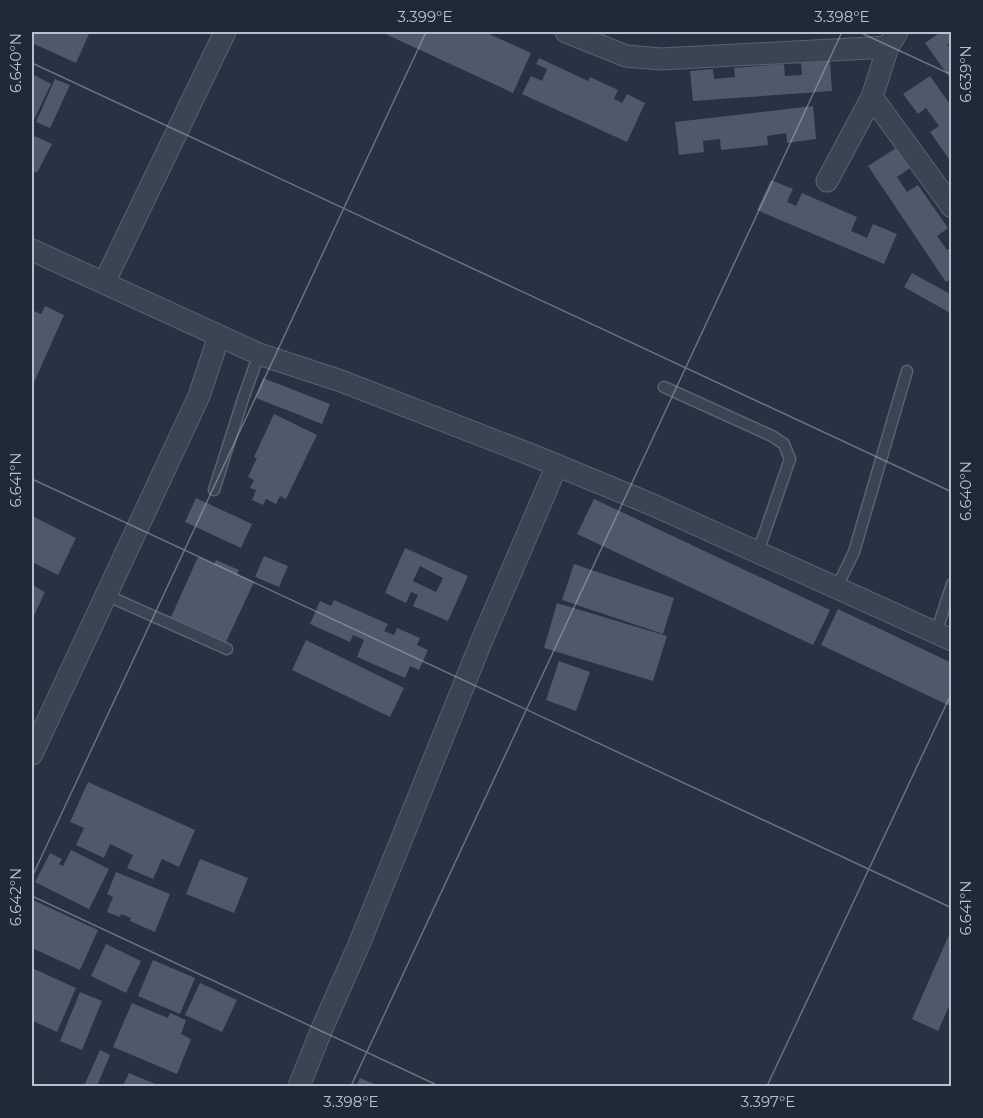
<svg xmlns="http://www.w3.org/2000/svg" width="983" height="1118" font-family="Montserrat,sans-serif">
<rect width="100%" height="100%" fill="#273242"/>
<g fill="#4e596b" fill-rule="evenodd">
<polygon points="32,32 85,32 89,34 76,63 32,43"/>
<polygon points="381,32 485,32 531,53 513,93"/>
<polygon points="941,32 952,32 952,42 947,45 952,51 952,81 925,43"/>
<polygon points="539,58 588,81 590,77 618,90 614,99 622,103 627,94 645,103 627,142 522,94 531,76 542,81 547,69 536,64"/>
<polygon points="830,61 832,91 693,101 690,71 713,69 714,79 735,77 734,68 784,64 785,76 802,75 801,63"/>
<polygon points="32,74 51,84 32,124"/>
<polygon points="930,76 952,107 952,163 930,132 939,126 926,108 918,114 903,94"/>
<polygon points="55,79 70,85 50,128 36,122"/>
<polygon points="813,106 816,139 787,143 786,133 767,136 768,145 721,150 720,139 703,141 704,152 679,155 675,122"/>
<polygon points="35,136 52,144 37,173 32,170 32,143"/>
<polygon points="896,148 910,168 897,177 907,192 918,185 948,228 937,236 947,250 952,247 952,278 946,282 868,166"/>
<polygon points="771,180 793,189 787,202 796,206 802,193 857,217 851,231 867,238 873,224 897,234 884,264 757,210"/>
<polygon points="912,273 952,295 952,314 904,287"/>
<polygon points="45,306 64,315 32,387 32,310 41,314"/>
<polygon points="263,378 330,404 322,424 256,398"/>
<polygon points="274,414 317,435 286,499 280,496 276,504 266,499 263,505 252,500 256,490 250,488 254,480 248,477 257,458 254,457"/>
<polygon points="196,498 252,524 241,548 185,522"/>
<polygon points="594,499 830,610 813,645 577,534"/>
<polygon points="32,516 76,538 58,575 32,562"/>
<path d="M405,548L468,576L448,621L413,606L418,595L411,592L406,603L385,593ZM420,566L443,578L436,592L413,581Z"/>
<polygon points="264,556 288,566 279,587 255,577"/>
<polygon points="198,557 214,564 216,560 239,570 237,574 254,582 226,642 171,617"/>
<polygon points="574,564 674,598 663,634 562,600"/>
<polygon points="32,585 45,592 32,620"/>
<polygon points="334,600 388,624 384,631 394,635 397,628 420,638 417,645 428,650 419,670 410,666 405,678 357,657 364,640 353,635 350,642 310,624 320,601 331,606"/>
<polygon points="557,603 667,636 653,681 544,648"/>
<polygon points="838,609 952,663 952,707 821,645"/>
<polygon points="306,640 404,688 390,717 292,670"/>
<polygon points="559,661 590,672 576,711 546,700"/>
<polygon points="88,782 195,830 179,867 162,859 153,879 127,868 133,855 110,844 104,858 76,845 84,828 70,822"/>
<polygon points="71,850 109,869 89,909 35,882 50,853 62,859 59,864 63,866"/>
<polygon points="200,859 248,878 234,913 186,894"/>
<polygon points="116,872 170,894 155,932 130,921 131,918 121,914 120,917 107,912 113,897 107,894"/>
<polygon points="33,900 98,930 80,970 32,948 32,905"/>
<polygon points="952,928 952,1000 938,1031 912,1019"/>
<polygon points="106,944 141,961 126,993 91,976"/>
<polygon points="153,960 195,978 180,1014 138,996"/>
<polygon points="32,968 76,988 57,1032 33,1021 32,1025"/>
<polygon points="200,983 237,1000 222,1032 185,1015"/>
<polygon points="80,992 102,1001 82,1050 60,1041"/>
<polygon points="132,1003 168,1018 170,1013 186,1020 181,1034 191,1039 177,1074 113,1047"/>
<polygon points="100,1050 110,1055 97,1086 84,1086"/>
<polygon points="129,1073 160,1086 123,1086"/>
<polygon points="360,1078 379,1086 356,1086"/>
</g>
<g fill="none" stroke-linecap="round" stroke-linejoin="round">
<g stroke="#5a626f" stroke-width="13">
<g id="lane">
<polyline points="664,387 772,436 784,444 790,459 758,552"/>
<polyline points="214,490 243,399 259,354"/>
<polyline points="837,587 854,552 907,371"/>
<polyline points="106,595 227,649"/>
<polyline points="936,633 952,584"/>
</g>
</g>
<g stroke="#5a626f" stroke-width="23">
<g id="street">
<polyline points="566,32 626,56 661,59 888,47"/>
<polyline points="872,97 952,207"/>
<polyline points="827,181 872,97 888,47 897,32"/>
<polyline points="32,250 259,354 341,381 532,455 653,505 952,640"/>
<polyline points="104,283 225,32"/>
<polyline points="32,754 199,396 219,336"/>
<polyline points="299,1086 321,1031 360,942 482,640 557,465"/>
</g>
</g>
<use href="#lane" stroke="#3b4452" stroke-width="10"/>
<use href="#street" stroke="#3b4452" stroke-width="21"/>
</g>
<path fill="none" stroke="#b9c0cc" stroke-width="1.5" stroke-opacity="0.45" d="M859,32L952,75M32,63L952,492M32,479L952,908M32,877L426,32M32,896L439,1086M351,1086L842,32M767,1086L952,692"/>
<rect width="983" height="1118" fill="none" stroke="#202937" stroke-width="66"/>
<rect x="33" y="33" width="917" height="1052" fill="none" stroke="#b9c0cc" stroke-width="2"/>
<g font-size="15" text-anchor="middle" fill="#b9c0cc">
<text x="425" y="22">3.399°E</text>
<text x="842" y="22">3.398°E</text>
<text transform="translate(16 63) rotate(-90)" y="5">6.640°N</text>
<text transform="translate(966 74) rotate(-90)" y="5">6.639°N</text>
<text transform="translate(16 480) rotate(-90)" y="5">6.641°N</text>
<text transform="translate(966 491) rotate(-90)" y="5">6.640°N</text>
<text transform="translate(16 897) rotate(-90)" y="5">6.642°N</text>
<text transform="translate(966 908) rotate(-90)" y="5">6.641°N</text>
<text x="351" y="1107">3.398°E</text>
<text x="768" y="1107">3.397°E</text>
</g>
</svg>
